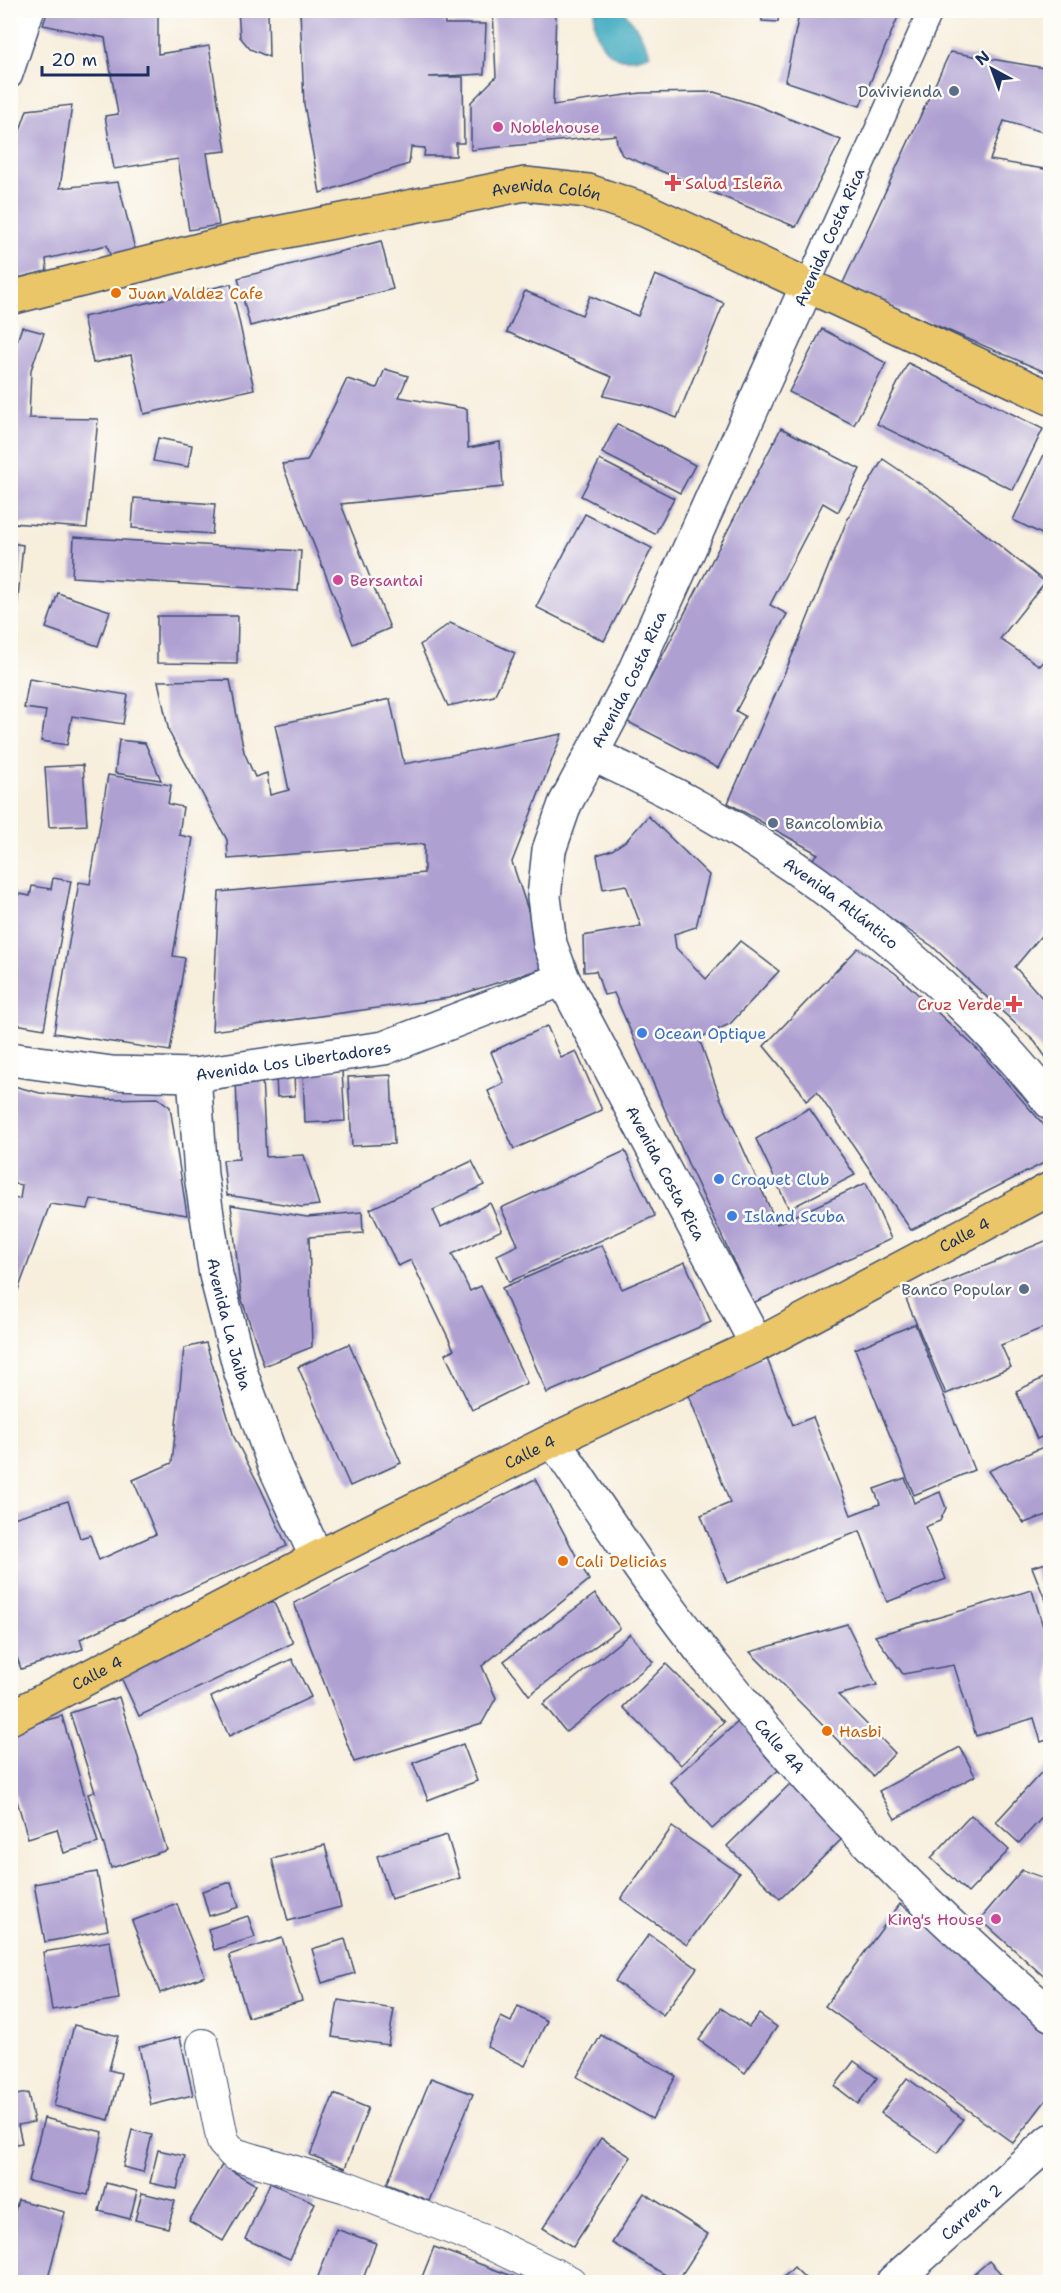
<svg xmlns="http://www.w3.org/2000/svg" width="1061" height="2293" font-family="'Shantell Sans',sans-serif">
<rect width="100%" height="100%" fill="#fdfcf7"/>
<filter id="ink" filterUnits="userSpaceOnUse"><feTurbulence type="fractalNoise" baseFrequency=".0167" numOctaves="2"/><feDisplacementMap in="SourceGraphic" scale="12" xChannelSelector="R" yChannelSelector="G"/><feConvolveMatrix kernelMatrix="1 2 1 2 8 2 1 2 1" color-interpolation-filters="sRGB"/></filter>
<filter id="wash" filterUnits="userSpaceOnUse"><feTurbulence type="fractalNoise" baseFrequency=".008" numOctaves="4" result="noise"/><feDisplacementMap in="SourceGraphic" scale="24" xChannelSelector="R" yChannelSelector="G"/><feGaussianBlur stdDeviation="1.35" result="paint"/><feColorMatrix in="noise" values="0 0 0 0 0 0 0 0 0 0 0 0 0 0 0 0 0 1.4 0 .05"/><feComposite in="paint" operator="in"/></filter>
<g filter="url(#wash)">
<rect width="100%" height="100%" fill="#f7eedc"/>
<path fill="#40aac0" stroke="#2e6c8f" stroke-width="1.5" d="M595,11H624L638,30L651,54C643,57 632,60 623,59C602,55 591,29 595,11Z"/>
<g id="blocks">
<g fill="#afa0d2">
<polygon points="48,10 158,10 158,54 209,46 226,151 207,153 219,225 189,230 178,159 114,169 105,116 118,114 105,38 43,25"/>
<polygon points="238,10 268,10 269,57 250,49 240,37"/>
<polygon points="300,10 478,10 479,13 444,15 445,24 486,24 484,74 429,77 463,77 464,143 456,143 456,156 424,156 425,148 411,147 409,164 320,193 304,104"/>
<polygon points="493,10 556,10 553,105 641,93 714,92 756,105 841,140 796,227 622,155 617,144 616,135 471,150 471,102 496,77"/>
<polygon points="762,10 779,10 778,22 762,21"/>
<polygon points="800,10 901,10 860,106 785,81"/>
<polygon points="950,52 1050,69 1050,134 1004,121 990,160 1050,170 1050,374 842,285"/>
<polygon points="72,105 60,188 118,182 135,249 111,257 107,245 46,259 47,271 10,280 10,160 27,110"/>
<polygon points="381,241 393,289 250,326 238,278"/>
<polygon points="655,275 724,303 677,418 644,405 603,396 612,377 507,332 525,291 582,315 590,296 638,316"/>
<polygon points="231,284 254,389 144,414 131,355 93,363 83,317"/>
<polygon points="22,327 44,333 31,370 29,418 98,419 87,528 10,523 10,361"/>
<polygon points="822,329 886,363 854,425 789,392"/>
<polygon points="908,363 1043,429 1013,490 877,424"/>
<polygon points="385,369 408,376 399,397 467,409 468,448 500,442 503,487 341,504 390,628 353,644 282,464 307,461 347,379 377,388"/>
<polygon points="617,424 695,465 680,493 602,453"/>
<polygon points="781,428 860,469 838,512 823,503 770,605 787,614 736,711 745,716 718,768 628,722"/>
<polygon points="158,438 192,445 188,467 153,461"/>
<polygon points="1050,442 1050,538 1013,520"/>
<polygon points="883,459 938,496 1045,582 1000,639 1040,666 1050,654 1049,738 1050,739 1050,925 1015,967 1050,1007 1050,1063 1035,1042 932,946 808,863 818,854 728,803 801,635 847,520"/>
<polygon points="600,460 674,498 655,534 581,496"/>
<polygon points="134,498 215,504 212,534 132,528"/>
<polygon points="585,514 652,548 604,641 536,607"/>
<polygon points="74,537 301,551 298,591 72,577"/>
<polygon points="10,543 23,545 17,609 10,607"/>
<polygon points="58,593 110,611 98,646 46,628"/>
<polygon points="157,616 238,616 237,664 157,663"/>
<polygon points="450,623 515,653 494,696 448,706 420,645"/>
<polygon points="29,679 128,695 123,724 72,716 67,745 41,741 46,711 24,708"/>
<polygon points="230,680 244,752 255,777 267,773 270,795 289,790 275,725 390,699 404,764 562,734 512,862 547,967 449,998 212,1031 219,892 424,873 424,844 228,859 227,840 169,732 158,681"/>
<polygon points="119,740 145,743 161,780 115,773"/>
<polygon points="83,765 87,825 49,827 45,767"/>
<polygon points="108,775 171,785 168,804 183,807 179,835 193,838 173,956 185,958 170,1051 54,1033 79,882 90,884"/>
<polygon points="648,816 709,875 696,927 674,934 676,948 706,979 740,941 779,971 730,1024 699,1038 719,1095 777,1224 866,1183 891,1239 753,1303 690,1168 614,993 604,995 596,971 584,972 583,936 641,926 626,885 603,889 597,855 612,850 627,840"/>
<polygon points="53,878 71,881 44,1029 10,1023 10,892 30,896 32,886 51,889"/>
<polygon points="858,948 895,973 979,1051 1050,1132 1050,1160 911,1230 817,1092 806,1101 800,1090 764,1046"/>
<polygon points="547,1026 561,1058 576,1051 602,1110 514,1149 488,1091 504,1083 491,1052"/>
<polygon points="342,1071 345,1121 305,1123 303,1073"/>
<polygon points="294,1074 295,1096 277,1097 276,1076"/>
<polygon points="391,1075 394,1144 352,1146 348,1077"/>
<polygon points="262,1077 266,1157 304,1155 319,1205 302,1207 227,1195 223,1160 239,1159 236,1079"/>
<polygon points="10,1085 40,1093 107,1099 158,1098 170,1107 187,1215 91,1199 88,1209 50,1204 11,1309 10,1198 20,1199 22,1185 10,1183"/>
<polygon points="809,1108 855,1175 789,1209 756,1139"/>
<polygon points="625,1151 655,1216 509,1282 497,1255 518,1245 501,1208"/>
<polygon points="472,1161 484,1185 433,1210 441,1227 490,1203 502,1230 452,1254 470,1291 481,1286 527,1383 472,1410 445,1354 454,1350 411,1260 398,1266 370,1209"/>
<polygon points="231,1205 307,1217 362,1212 363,1233 309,1237 312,1347 264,1366 241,1297"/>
<polygon points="1050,1239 1050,1325 1001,1345 1011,1367 946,1394 906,1299"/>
<polygon points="602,1245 622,1289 685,1262 711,1322 547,1393 502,1288"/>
<polygon points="915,1324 974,1470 914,1495 855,1349"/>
<polygon points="206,1343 234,1437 260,1487 287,1546 80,1639 83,1649 21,1669 10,1637 10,1519 68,1501 80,1538 90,1535 99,1560 156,1534 133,1480 172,1463 184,1348"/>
<polygon points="349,1344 401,1463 350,1486 298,1367"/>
<polygon points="766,1356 793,1425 813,1417 851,1515 880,1504 874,1489 905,1478 914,1503 940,1492 946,1508 940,1521 925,1527 946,1579 887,1602 860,1531 727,1583 701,1515 730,1503 686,1388"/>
<polygon points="1050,1375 1050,1433 1037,1439 1016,1391"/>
<polygon points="1043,1447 1050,1463 1050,1514 1024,1523 988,1471"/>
<polygon points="535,1479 589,1580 482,1666 496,1698 482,1723 354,1762 294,1603"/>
<polygon points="1050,1562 1050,1612 1032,1567"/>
<polygon points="1032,1590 1050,1650 1050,1739 1041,1742 1034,1718 976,1736 954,1665 903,1674 875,1636"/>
<polygon points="595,1594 620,1628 529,1695 504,1661"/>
<polygon points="273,1601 293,1643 139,1716 119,1673"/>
<polygon points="847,1624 877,1685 838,1695 895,1753 873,1776 750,1652"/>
<polygon points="630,1634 653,1662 566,1732 543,1704"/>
<polygon points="292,1659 311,1697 229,1736 211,1697"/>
<polygon points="666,1664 724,1722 681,1765 623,1707"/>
<polygon points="119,1697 167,1850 111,1868 88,1794 95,1792 70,1713"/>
<polygon points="62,1716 98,1843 64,1853 57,1829 28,1838 10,1777 10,1730"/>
<polygon points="740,1720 782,1767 712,1829 670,1782"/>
<polygon points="463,1744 477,1781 428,1800 413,1763"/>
<polygon points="960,1747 975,1776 895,1819 879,1791"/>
<polygon points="1050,1763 1050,1809 1019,1843 996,1822"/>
<polygon points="793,1781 846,1835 780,1899 727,1846"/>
<polygon points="971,1815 1009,1850 968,1893 931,1858"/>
<polygon points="672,1827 739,1873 687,1945 621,1899"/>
<polygon points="447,1835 460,1878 391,1899 377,1856"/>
<polygon points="325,1845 341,1907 288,1921 272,1859"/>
<polygon points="1022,1870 1050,1880 1050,1982 980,1919"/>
<polygon points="97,1872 108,1930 45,1942 34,1884"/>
<polygon points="231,1882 239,1907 209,1916 202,1891"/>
<polygon points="177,1904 205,1976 160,1993 132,1921"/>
<polygon points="900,1904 956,1945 1050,2034 1050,2095 1013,2143 825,2006"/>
<polygon points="248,1916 255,1937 214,1950 208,1929"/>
<polygon points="649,1934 697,1968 663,2015 615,1981"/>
<polygon points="282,1938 302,2001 248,2017 229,1955"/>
<polygon points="345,1939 355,1973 322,1983 312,1949"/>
<polygon points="110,1941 119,1999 52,2010 43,1952"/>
<polygon points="338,2000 394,2009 388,2045 332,2037"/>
<polygon points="518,2006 547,2021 525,2066 487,2047 501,2017 511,2022"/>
<polygon points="721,2008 749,2027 759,2014 777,2027 745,2073 699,2040"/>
<polygon points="74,2025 118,2036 109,2070 121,2073 109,2120 54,2106"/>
<polygon points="601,2035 676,2076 652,2119 577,2077"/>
<polygon points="180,2037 193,2095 151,2105 139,2047"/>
<polygon points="854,2061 877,2078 858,2104 835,2086"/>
<polygon points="431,2078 473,2094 429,2201 387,2184"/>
<polygon points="907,2078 963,2119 938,2153 881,2113"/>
<polygon points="28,2093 34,2122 18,2125 22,2143 10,2145 10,2096"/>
<polygon points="334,2094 368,2108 345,2168 310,2155"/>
<polygon points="44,2118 103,2132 88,2195 28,2181"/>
<polygon points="132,2130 152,2135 143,2172 123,2167"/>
<polygon points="601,2138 631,2157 573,2247 543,2228"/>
<polygon points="158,2150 185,2156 177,2189 150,2183"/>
<polygon points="222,2165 256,2185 223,2241 189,2221"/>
<polygon points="106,2183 137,2191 130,2219 99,2211"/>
<polygon points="270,2183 315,2203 290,2259 245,2239"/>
<polygon points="142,2193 175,2201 168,2228 135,2220"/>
<polygon points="644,2193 708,2234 677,2282 612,2243"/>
<polygon points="18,2200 65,2212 47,2282 10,2282 10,2229"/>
<polygon points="336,2229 376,2243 362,2282 316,2282"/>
<polygon points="434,2247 512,2276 527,2282 420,2282"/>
<polygon points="989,2261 1009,2282 965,2282"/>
<polygon points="794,2267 809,2282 779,2282"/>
</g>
</g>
</g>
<g filter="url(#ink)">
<use href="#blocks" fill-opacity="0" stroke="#3c4c71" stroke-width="1.5"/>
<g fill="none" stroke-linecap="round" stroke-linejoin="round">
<g stroke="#3c4c71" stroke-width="27">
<g id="pedestrian">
<polyline points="10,76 32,10"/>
<polyline points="807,286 931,10"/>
</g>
</g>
<g stroke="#3c4c71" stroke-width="34">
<polyline id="minor" points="203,2045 223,2142 234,2154 346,2187 487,2242 570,2282"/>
</g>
<g stroke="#3c4c71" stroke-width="36">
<g id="tertiary">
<path id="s1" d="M592,754C625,770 658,785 690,803C820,873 958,986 1050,1102"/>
<path id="s2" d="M10,1059L112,1073L194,1075L384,1048L563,979"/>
<path id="s3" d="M194,1075L201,1175L216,1275L241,1373L275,1467L317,1558"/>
<path id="s4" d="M757,1345L563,979L550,944L544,897L549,850L565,804L630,681L807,286"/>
<path id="s5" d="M553,1440C606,1519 659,1599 719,1673C818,1796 929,1912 1050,2014"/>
<path id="s6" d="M893,2282L1050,2141"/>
</g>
</g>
<g stroke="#3c4c71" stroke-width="36">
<g id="primary">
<path id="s7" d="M10,1718L317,1558L553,1440L757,1345L1050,1189"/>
</g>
</g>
<g stroke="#3c4c71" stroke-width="36">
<g id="trunk">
<path id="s8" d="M10,298L231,242L525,184L588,191L645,210L1050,398"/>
</g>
</g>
<use href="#pedestrian" stroke="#fff" stroke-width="24"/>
<use href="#minor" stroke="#fff" stroke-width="32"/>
<use href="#tertiary" stroke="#fff" stroke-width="33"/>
<use href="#primary" stroke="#ebc669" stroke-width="33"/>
<use href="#trunk" stroke="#ebc669" stroke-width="33"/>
</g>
</g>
<g fill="#5c6f8a" stroke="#fdfcf7" stroke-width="2">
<circle cx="954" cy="91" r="6"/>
<circle cx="773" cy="823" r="6"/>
<circle cx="1024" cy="1289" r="6"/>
</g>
<g fill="#d1479c" stroke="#fdfcf7" stroke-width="2">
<circle cx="498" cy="127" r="6"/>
<circle cx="338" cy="580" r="6"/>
<circle cx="996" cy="1919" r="6"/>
</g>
<g fill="#e0444e" stroke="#fdfcf7" stroke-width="2">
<path d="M670 174h6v6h6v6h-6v6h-6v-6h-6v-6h6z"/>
<path d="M1011 995h6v6h6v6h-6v6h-6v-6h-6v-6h6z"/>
</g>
<g fill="#e8710a" stroke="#fdfcf7" stroke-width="2">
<circle cx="116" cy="293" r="6"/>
<circle cx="563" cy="1561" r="6"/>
<circle cx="827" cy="1731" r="6"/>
</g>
<g fill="#3f7fe0" stroke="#fdfcf7" stroke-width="2">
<circle cx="642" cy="1033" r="6"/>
<circle cx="719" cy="1179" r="6"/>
<circle cx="732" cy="1216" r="6"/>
</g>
<g text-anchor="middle" stroke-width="5" stroke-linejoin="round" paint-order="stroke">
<g font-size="16" fill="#4e5e75" stroke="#fdfcf7" text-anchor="end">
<text x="942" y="97">Davivienda</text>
<text x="785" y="829" text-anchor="start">Bancolombia</text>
<text x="1012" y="1295">Banco Popular</text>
</g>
<g font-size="16" fill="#b23c85" stroke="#fdfcf7" text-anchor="start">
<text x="510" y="133">Noblehouse</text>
<text x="350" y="586">Bersantai</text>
<text x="984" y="1925" text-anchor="end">King's House</text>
</g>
<g font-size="16" fill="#be3a42" stroke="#fdfcf7" text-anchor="start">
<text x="685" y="189">Salud Isleña</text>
<text x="1002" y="1010" text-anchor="end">Cruz Verde</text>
</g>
<g font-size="16" fill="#1b2f5e" stroke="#fdfcf7">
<text dy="6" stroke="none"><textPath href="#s8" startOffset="549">Avenida Colón</textPath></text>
<text transform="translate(829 237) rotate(-66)" y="6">Avenida Costa Rica</text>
<text dy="6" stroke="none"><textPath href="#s4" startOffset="735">Avenida Costa Rica</textPath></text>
<text dy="6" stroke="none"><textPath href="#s1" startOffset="291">Avenida Atlántico</textPath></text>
<text dy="6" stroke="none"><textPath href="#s2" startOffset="285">Avenida Los Libertadores</textPath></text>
<text transform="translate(666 1173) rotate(62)" y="6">Avenida Costa Rica</text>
<text dy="6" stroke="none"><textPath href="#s7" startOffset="1070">Calle 4</textPath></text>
<text dy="6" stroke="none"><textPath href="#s3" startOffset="252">Avenida La Jaiba</textPath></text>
<text dy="6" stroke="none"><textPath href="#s7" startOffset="584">Calle 4</textPath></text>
<text dy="6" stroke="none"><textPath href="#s7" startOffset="98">Calle 4</textPath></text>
<text dy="6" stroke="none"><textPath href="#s5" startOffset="381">Calle 4A</textPath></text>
<text dy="6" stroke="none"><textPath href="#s6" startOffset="105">Carrera 2</textPath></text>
</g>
<g font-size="16" fill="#c56008" stroke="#fdfcf7" text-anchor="start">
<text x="128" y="299">Juan Valdez Cafe</text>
<text x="575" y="1567">Cali Delicias</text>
<text x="839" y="1737">Hasbi</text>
</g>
<g font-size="16" fill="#366cbe" stroke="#fdfcf7" text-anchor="start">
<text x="654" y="1039">Ocean Optique</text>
<text x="731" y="1185">Croquet Club</text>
<text x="744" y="1222">Island Scuba</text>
</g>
</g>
<rect width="1061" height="2293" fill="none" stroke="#fdfcf7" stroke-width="36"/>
<g transform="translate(992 69) rotate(319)" stroke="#fdfcf7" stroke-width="4.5" paint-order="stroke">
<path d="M0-4.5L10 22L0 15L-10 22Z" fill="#1b2f5e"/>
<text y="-9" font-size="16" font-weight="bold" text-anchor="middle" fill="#1b2f5e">N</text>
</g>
<path d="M42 66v9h106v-9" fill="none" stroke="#1b2f5e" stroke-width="3"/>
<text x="51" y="66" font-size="18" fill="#1b2f5e" stroke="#fdfcf7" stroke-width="4.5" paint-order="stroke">20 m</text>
</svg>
